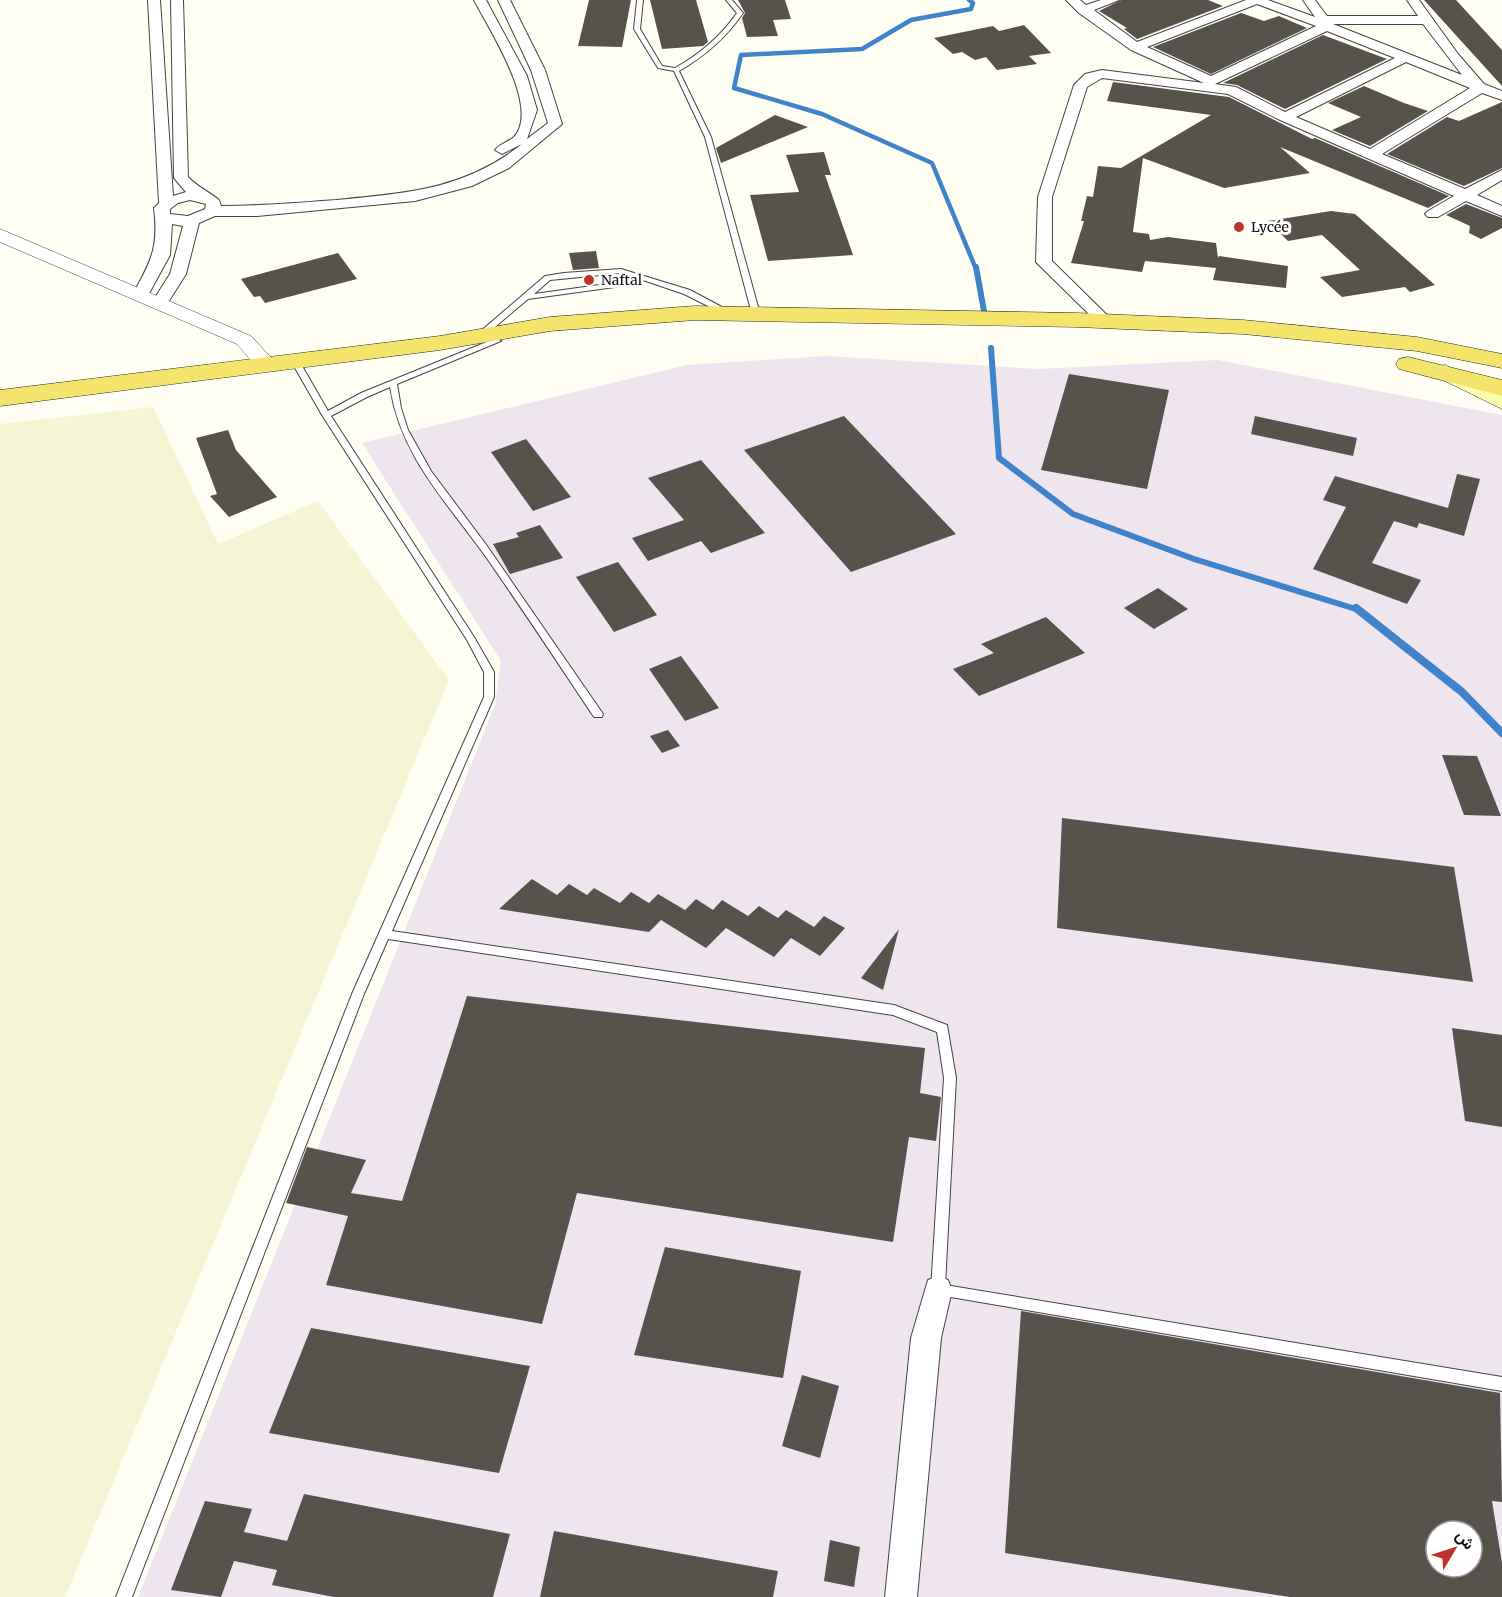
<svg xmlns="http://www.w3.org/2000/svg" width="1502" height="1597" font-family="Merriweather,Vazirmatn,serif">
<rect width="100%" height="100%" fill="#fffef3"/>
<path fill="#eee5ee" fill-rule="evenodd" d="M827,356L1038,369L1218,360L1502,415V1597H138L495,705L501,661L362,443L687,365ZM1436,1531H1472V1567H1436Z"/>
<polygon fill="#f4f5d3" points="153,407 218,544 318,501 449,680 65,1597 0,1597 0,424"/>
<g fill="none" stroke-linecap="round" stroke-linejoin="round">
<polyline stroke="#4183cb" stroke-width="4.5" points="969,0 973,3 971,9 911,20 862,49 741,55 734,88 822,114 932,163 976,269"/>
<g stroke="#4183cb" stroke-width="6">
<polyline points="976,267 984,311"/>
<polyline points="991,348 999,458 1073,514 1194,559 1359,610"/>
</g>
<polyline stroke="#4183cb" stroke-width="8" points="1356,608 1462,692 1502,733"/>
</g>
<g fill="#58524c" fill-rule="evenodd">
<polygon points="589,0 631,0 622,47 578,46"/>
<polygon points="650,0 696,0 708,42 703,46 662,49"/>
<polygon points="738,0 785,0 791,19 773,20 778,36 747,37 742,18 745,13"/>
<polygon points="1121,0 1208,0 1223,6 1137,39 1124,29 1127,28 1099,11"/>
<polygon points="1424,0 1456,0 1502,50 1502,86"/>
<polygon points="1241,13 1264,21 1279,16 1307,28 1211,74 1153,47"/>
<polygon points="1024,25 1051,53 1029,56 1037,64 997,70 986,57 975,60 962,52 953,54 934,38 993,26 999,31"/>
<polygon points="1323,35 1387,59 1285,109 1237,85 1223,83"/>
<polygon points="1113,82 1229,97 1312,139 1315,138 1449,196 1428,208 1280,147 1310,173 1224,188 1143,158 1133,232 1149,234 1150,240 1168,237 1216,243 1218,258 1219,256 1288,266 1286,288 1213,280 1216,268 1145,261 1142,272 1071,263 1084,221 1081,221 1087,196 1093,197 1098,166 1121,168 1211,115 1107,101"/>
<polygon points="1364,86 1404,103 1428,111 1370,146 1332,130 1361,117 1328,103"/>
<polygon points="1502,102 1502,168 1464,186 1387,154 1447,117 1459,121"/>
<polygon points="775,115 808,127 721,163 716,148"/>
<polygon points="824,152 831,175 825,175 853,255 768,261 750,195 799,192 786,155"/>
<polygon points="1466,204 1502,218 1502,228 1481,239 1469,233 1470,226 1446,215"/>
<polygon points="1331,211 1355,214 1435,285 1410,292 1405,287 1342,297 1320,277 1360,270 1322,235 1288,241 1268,221"/>
<polygon points="596,251 599,268 573,270 569,253"/>
<polygon points="338,253 357,279 265,303 260,296 254,297 241,279"/>
<polygon points="1069,374 1169,390 1147,489 1041,470"/>
<polygon points="844,416 956,534 851,572 744,450"/>
<polygon points="1255,416 1357,438 1353,456 1251,434"/>
<polygon points="228,430 236,450 277,497 229,517 210,496 217,494 196,438"/>
<polygon points="526,439 571,497 533,511 491,452"/>
<polygon points="701,460 765,533 711,553 701,541 648,561 632,538 684,520 648,478"/>
<polygon points="1457,474 1480,479 1464,536 1419,523 1417,528 1394,521 1372,563 1421,580 1407,604 1313,569 1346,507 1323,500 1335,476 1448,508"/>
<polygon points="540,525 563,558 510,574 493,544 519,537 516,533"/>
<polygon points="618,562 657,615 614,632 576,577"/>
<polygon points="1158,588 1188,609 1154,629 1124,608"/>
<polygon points="1046,617 1085,653 979,696 953,669 994,653 981,644"/>
<polygon points="681,656 719,708 685,721 649,669"/>
<polygon points="668,730 680,746 662,753 650,736"/>
<polygon points="1442,755 1477,756 1501,816 1464,815"/>
<polygon points="1062,818 1454,867 1473,982 1057,928"/>
<polygon points="532,879 557,895 569,884 587,895 594,888 620,903 631,892 649,903 658,894 685,910 696,899 713,910 722,900 748,916 759,906 778,918 786,910 814,927 824,916 845,928 820,956 791,938 774,957 726,928 706,948 661,920 649,932 499,909"/>
<polygon points="899,929 883,990 861,978"/>
<polygon points="467,996 925,1048 920,1093 941,1097 936,1141 909,1137 893,1242 577,1193 542,1324 326,1285 348,1216 286,1203 307,1147 366,1160 351,1193 402,1201"/>
<polygon points="1452,1028 1502,1035 1502,1127 1465,1121"/>
<polygon points="665,1247 801,1271 783,1378 634,1355"/>
<path d="M1021,1311L1500,1393L1502,1502L1492,1501L1502,1563V1597H1290L1005,1553ZM1436,1531H1472V1567H1436Z"/>
<polygon points="311,1328 530,1366 499,1473 269,1433"/>
<polygon points="802,1375 839,1386 820,1458 782,1446"/>
<polygon points="304,1494 510,1534 493,1597 334,1597 272,1585 277,1570 234,1561 221,1597 171,1590 205,1501 252,1509 244,1532 287,1541"/>
<polygon points="554,1531 778,1571 773,1597 540,1597"/>
<polygon points="830,1540 860,1547 854,1587 824,1581"/>
</g>
<g fill="none" stroke-linecap="round" stroke-linejoin="round">
<g stroke="#434343" stroke-width="2">
<g id="service">
<path d="M637,0H643L640,29L662,66L675,68C700,54 720,37 737,13L726,0H732L743,13C726,38 705,56 679,71L711,137L760,314L759,316L752,314L705,137L674,71L658,68L634,29Z"/>
<path d="M621,269L690,290L731,312L724,314L684,294L640,279L622,286L528,299L482,338H479L475,336L545,276L564,273ZM621,273L633,277L621,282L534,294L550,280Z"/>
<path d="M494,339H497L501,341L397,384L401,408L408,430L431,471L487,546L603,714L602,717H594C558,663 523,610 486,557C447,502 401,457 390,387L367,397L331,416L474,637L494,672V697L392,931L894,1005L947,1025L956,1078L945,1285L1502,1377V1391L933,1294L931,1290L944,1078L937,1032L893,1015L388,939L364,994L132,1597H116L352,994L484,697V672L467,640L322,415L291,361L295,359H298L328,411L361,393Z"/>
</g>
</g>
<g stroke="#434343" stroke-width="2">
<g id="minor">
<path d="M148,0H160L173,196L186,192L174,178L171,0H183L188,177C199,188 208,191 219,200L221,206C259,206 297,203 336,200C406,193 464,190 522,144L502,154L495,150C500,144 508,142 514,137C541,108 489,29 474,0H486L527,76L537,110L527,139L548,123L531,70L498,0H510L545,70L562,124L509,168L472,186L415,201L257,216H215L199,223L186,274L167,304L165,307H153L151,304L170,274L183,226L172,224L170,255L146,299H134L132,296C151,261 159,248 154,208L159,203ZM190,200L206,204L205,209L188,216L170,214V209L178,203Z"/>
<path d="M1066,0H1080L1086,5L1101,0H1119L1094,10L1137,42L1246,0H1268L1315,17L1303,0H1315L1327,16H1418L1407,0H1419L1458,54L1484,84L1502,91V100L1482,93L1382,154L1465,189L1502,170V180L1477,195L1502,206V216L1466,201L1438,217H1428L1425,214L1428,211L1454,196L1280,120L1228,94L1102,78L1087,87L1052,197V261L1113,321L1111,324H1099L1036,262L1038,197L1074,85L1085,74L1102,70L1204,83L1131,50L1079,13ZM1257,4L1316,26L1211,76L1147,47ZM1333,24H1423L1462,75ZM1327,31L1395,58L1285,112L1236,87L1215,84ZM1406,62L1470,88L1370,149L1296,117Z"/>
<polygon points="938,1276 948,1280 952,1290 941,1338 917,1597 885,1597 911,1338 928,1280"/>
</g>
</g>
<g stroke="#434343" stroke-width="1">
<path id="tertiary" d="M0,229L251,336L277,364L274,368C257,373 248,356 237,344L0,242Z"/>
</g>
<g stroke="#323232" stroke-width="1">
<polygon id="secondary" points="1445,365 1502,392 1502,409 1437,377 1433,372 1437,367"/>
</g>
<g stroke="#212121" stroke-width="1">
<g id="primary">
<polygon points="695,306 1077,313 1243,320 1417,337 1502,354 1502,368 1417,351 1243,334 1077,327 695,320 550,331 440,350 0,406 0,390 440,336 550,317"/>
<polygon points="1408,357 1502,380 1502,396 1399,369 1396,364 1399,359"/>
</g>
</g>
<use href="#service" fill="#fff" fill-rule="evenodd"/>
<use href="#minor" fill="#fff" fill-rule="evenodd"/>
<use href="#tertiary" fill="#fff" fill-rule="evenodd"/>
<use href="#secondary" fill="#fcfdb0" fill-rule="evenodd"/>
<use href="#primary" fill="#f5e46c" fill-rule="evenodd"/>
</g>
<g fill="#be342a" stroke="#fff" stroke-width="2">
<circle cx="1239" cy="227" r="6"/>
<circle cx="589" cy="280" r="6"/>
</g>
<g text-anchor="middle" stroke-width="6" stroke-linejoin="round" paint-order="stroke">
<g font-size="14" fill="#101010" stroke="#fff" text-anchor="start">
<text x="1251" y="232">Lycée</text>
<text x="601" y="285">Naftal</text>
</g>
</g>
<g transform="translate(1454 1549) rotate(51)"><circle r="28" fill="#ffffff" stroke="#9f9f9f" stroke-width="1.5"/>
<path d="M0-4.5L10 22L0 15L-10 22Z" fill="#be342a"/>
<text y="-9" font-size="16" font-weight="bold" text-anchor="middle" fill="#101010">ش</text>
</g>
</svg>
